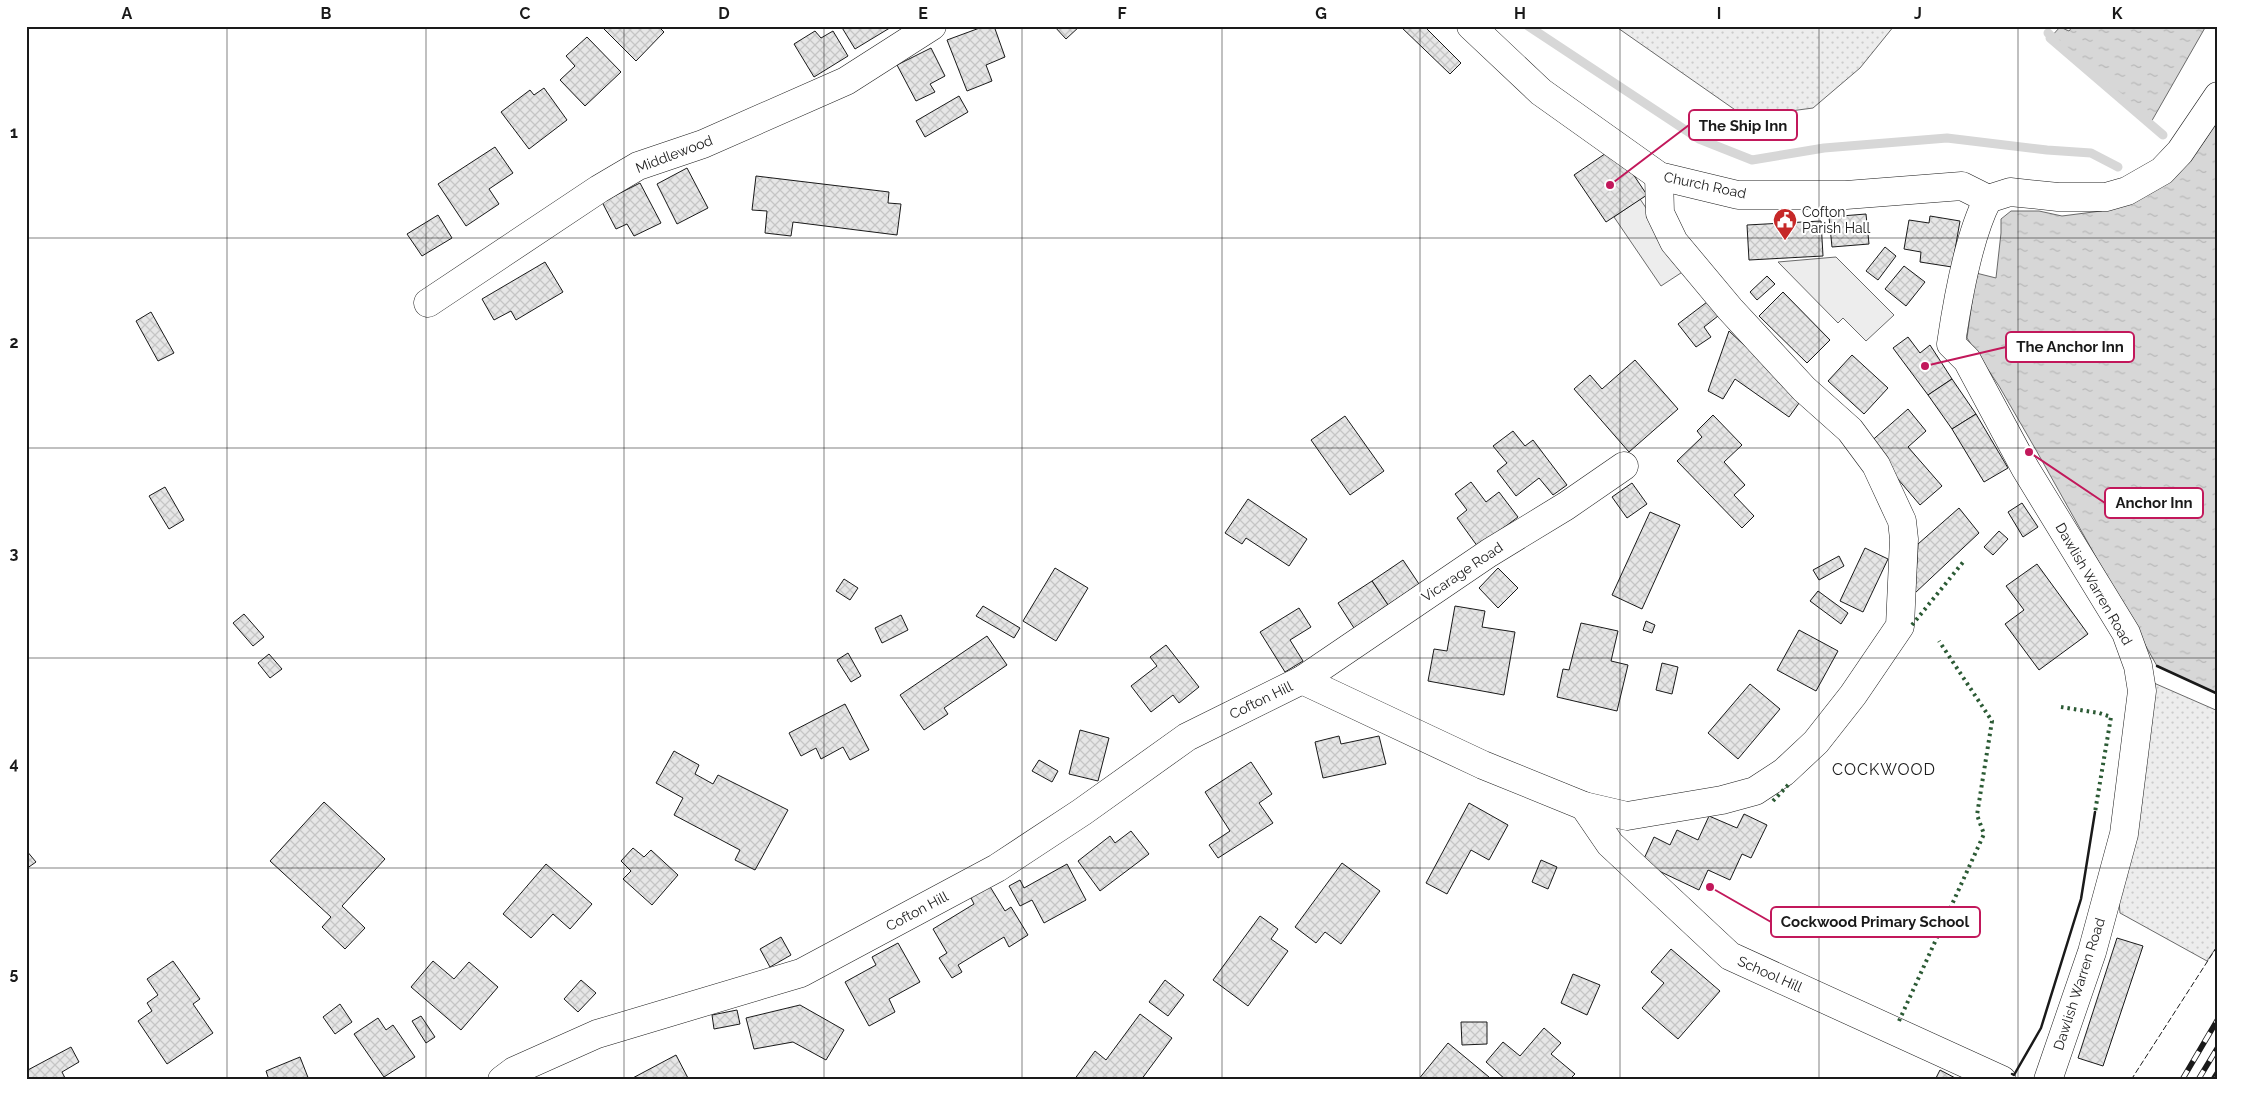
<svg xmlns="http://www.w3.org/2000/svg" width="2244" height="1106" font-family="Raleway,sans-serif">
<defs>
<pattern id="grass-dots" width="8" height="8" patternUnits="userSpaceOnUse" patternTransform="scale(1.25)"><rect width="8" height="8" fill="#ededed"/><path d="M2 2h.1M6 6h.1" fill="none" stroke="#cbcbcb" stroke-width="1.8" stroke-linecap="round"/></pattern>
<pattern id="water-ripples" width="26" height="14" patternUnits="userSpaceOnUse" patternTransform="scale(1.25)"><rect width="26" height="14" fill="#d7d7d7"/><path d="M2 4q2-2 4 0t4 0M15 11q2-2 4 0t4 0" fill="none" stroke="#b8b8b8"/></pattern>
<pattern id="building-cross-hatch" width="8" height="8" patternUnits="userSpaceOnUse" patternTransform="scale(1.25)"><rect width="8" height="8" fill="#e6e6e6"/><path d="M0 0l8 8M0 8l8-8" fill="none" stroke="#c5c5c5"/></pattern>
</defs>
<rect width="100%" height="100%" fill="#fff"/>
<g fill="url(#grass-dots)" stroke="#6a6a6a">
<polygon points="1615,26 1894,26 1860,68 1813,108 1768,114 1741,114"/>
<polygon points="2147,680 2218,711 2218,945 2207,961 2120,913 2119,901"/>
</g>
<g fill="#ededed" stroke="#6a6a6a">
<polygon points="1640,199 1687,269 1661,286 1614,217"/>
<polygon points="1836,257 1894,315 1866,341 1843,318 1838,323 1778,262"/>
</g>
<g fill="url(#water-ripples)" stroke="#6a6a6a">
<polygon points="2073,26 2206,26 2150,124 2050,38 2060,27 2069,31"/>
<polygon points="2218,120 2218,694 2157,666 2036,450 1999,386 1967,338 1976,273 1996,278 2001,233 2001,219 2011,211 2039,211 2062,216 2101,211 2123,204 2182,163 2203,143"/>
</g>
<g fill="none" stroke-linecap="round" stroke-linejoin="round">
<g stroke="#d7d7d7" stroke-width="9">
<polyline points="1528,26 1699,139 1752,160 1824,148 1947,138 2047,150 2091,153 2118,167"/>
<polyline points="2048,33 2052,37 2050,38 2163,135"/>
</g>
</g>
<g fill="url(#building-cross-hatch)" stroke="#1a1a1a">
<polygon points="601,26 658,26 664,32 636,61"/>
<polygon points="841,26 893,26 855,49"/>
<polygon points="985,26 994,26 1005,57 986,65 992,81 967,91 947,40"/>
<polygon points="1054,26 1080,26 1066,39"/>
<polygon points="1400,26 1424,26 1461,63 1450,74"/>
<polygon points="815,31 821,38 833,31 848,56 814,77 794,44"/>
<polygon points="587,37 621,72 585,106 560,80 575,66 566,56"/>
<polygon points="931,48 945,76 930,84 935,92 916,101 897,65"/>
<polygon points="544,88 567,120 529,149 501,112 530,90 534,95"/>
<polygon points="959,96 968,112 925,137 916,121"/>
<polygon points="495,147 513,173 489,189 499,204 466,226 438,184"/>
<polygon points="1615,147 1647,195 1606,222 1574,175"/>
<polygon points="687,168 708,208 677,224 657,184"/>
<polygon points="756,176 889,192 888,203 901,204 897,235 793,222 791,236 765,233 767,211 752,210"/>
<polygon points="640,183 661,223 634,236 627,224 616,229 602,202"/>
<polygon points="1866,214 1869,244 1832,247 1829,217"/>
<polygon points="438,215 452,238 422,256 407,234"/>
<polygon points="1930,216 1960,221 1952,267 1920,262 1921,252 1904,249 1909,220 1929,223"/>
<polygon points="1821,221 1823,256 1749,260 1747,225"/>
<polygon points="1885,247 1896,256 1878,280 1866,271"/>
<polygon points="545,262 563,292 516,320 511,311 494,320 482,299"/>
<polygon points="1904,266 1925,282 1906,306 1885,289"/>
<polygon points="1767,276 1775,284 1757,300 1750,292"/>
<polygon points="1783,292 1830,340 1807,363 1759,316"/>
<polygon points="1707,302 1718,316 1704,327 1711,337 1696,347 1678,324"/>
<polygon points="151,312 174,353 158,361 136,321"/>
<polygon points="1729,331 1802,399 1789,417 1735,379 1723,399 1708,391"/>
<polygon points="1908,337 1920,353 1930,345 1952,379 1928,395 1893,348"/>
<polygon points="1852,355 1888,388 1864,414 1828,381"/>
<polygon points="1635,360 1678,409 1629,452 1574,389 1590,375 1602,389"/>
<polygon points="1952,379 1976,414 1952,429 1928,395"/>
<polygon points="1908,409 1926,431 1908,447 1942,486 1920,505 1868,444"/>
<polygon points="1976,414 2008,468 1984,482 1952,429"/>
<polygon points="1713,415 1742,445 1724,462 1745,485 1734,495 1754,516 1742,528 1677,461 1702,437 1697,431"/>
<polygon points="1345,416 1384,471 1350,495 1311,440"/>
<polygon points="1513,431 1525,446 1533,440 1567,485 1553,495 1539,478 1516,496 1497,471 1507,463 1493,446"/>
<polygon points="1471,482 1486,502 1499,492 1518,517 1478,547 1457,518 1467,510 1455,494"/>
<polygon points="1632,483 1647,504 1627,518 1612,497"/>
<polygon points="165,487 184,520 169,529 149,496"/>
<polygon points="1248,499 1307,539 1289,566 1246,538 1242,544 1225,533"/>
<polygon points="2022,503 2038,527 2023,537 2008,512"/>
<polygon points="1959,508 1979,533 1915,593 1918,544"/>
<polygon points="1650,512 1680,525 1642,609 1612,595"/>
<polygon points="1999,531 2008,539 1993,555 1984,547"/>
<polygon points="1865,548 1888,559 1863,612 1840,601"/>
<polygon points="1839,556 1844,566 1819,580 1813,570"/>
<polygon points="1403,560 1419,584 1388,605 1372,581"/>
<polygon points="2037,564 2088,634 2039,670 2005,624 2024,610 2006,586"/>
<polygon points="1055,568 1088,588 1056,641 1023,621"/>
<polygon points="1498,568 1518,588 1498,608 1479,588"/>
<polygon points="844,579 858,588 850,600 836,591"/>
<polygon points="1372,581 1388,605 1354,628 1338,603"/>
<polygon points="1818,591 1848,613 1841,624 1810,601"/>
<polygon points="983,606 1020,628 1014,638 976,616"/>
<polygon points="1455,606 1485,611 1482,627 1515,632 1504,695 1428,681 1434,649 1447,651"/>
<polygon points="1299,608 1311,627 1290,640 1303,661 1285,672 1260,632"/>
<polygon points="244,614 264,637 253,646 233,623"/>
<polygon points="901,615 908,630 882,643 875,628"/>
<polygon points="1646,621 1655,625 1652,633 1643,630"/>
<polygon points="1581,623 1618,631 1611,661 1628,665 1617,711 1557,697 1563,669 1569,670"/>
<polygon points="1799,630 1838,651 1816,691 1777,670"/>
<polygon points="987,636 1007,665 944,708 948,714 924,730 900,695"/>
<polygon points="1166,645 1199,687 1179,703 1173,695 1151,712 1131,686 1157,666 1150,657"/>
<polygon points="848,653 861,676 851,682 837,660"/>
<polygon points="269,654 282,669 270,678 258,663"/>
<polygon points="1662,663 1678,667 1672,694 1656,690"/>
<polygon points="1750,684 1780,709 1738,759 1708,733"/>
<polygon points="845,704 869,750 850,760 843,747 821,759 816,748 801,756 789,733"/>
<polygon points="1080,730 1109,738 1098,781 1069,774"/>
<polygon points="1339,736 1341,744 1379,736 1386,764 1323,778 1315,742"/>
<polygon points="674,751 699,765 695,774 713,784 718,775 788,810 755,870 735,860 740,850 674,815 683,798 656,783"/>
<polygon points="1039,760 1058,771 1052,782 1032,771"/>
<polygon points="1251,762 1272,794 1259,803 1273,823 1218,858 1209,845 1230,831 1205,792"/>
<polygon points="324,802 385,859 342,906 365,928 345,949 322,927 331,917 270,861"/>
<polygon points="1469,803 1508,825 1489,860 1471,850 1447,894 1426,883"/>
<polygon points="1744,814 1767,825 1751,858 1742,854 1730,880 1708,870 1699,890 1642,863 1654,837 1670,845 1677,830 1698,840 1709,816 1737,828"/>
<polygon points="1131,831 1149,854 1100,891 1078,861 1110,836 1115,843"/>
<polygon points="633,848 644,857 651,850 678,875 652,905 623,879 631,871 621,861"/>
<polygon points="26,850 36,862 26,869"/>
<polygon points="1541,860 1557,867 1548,889 1532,882"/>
<polygon points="1342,863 1380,891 1341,944 1325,932 1316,943 1295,927"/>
<polygon points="546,864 592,904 570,929 553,914 531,938 503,914"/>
<polygon points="1067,864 1086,900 1044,923 1032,900 1020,906 1009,886 1020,880 1024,888"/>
<polygon points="989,885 1005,911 1011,907 1028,935 1009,947 1004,937 958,965 962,972 952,978 939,958 947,953 933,929 974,904 970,896"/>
<polygon points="1260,916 1278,929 1271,939 1288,951 1248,1006 1213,980"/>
<polygon points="781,937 791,955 770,967 760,949"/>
<polygon points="2117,938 2143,946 2103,1066 2078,1058"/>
<polygon points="898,943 920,982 889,999 895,1012 869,1026 845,982 876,965 872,957"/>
<polygon points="1671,949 1720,991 1678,1039 1642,1008 1664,983 1651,972"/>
<polygon points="173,961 200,999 193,1004 213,1033 167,1064 138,1021 152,1011 147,1003 158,995 147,979"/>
<polygon points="433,961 454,979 469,962 498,987 461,1030 411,987"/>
<polygon points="1573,974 1600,985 1587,1015 1561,1003"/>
<polygon points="581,980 596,993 578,1012 564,999"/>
<polygon points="1165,980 1184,995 1168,1016 1149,1002"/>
<polygon points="340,1004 352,1022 335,1034 323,1017"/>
<polygon points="800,1005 844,1030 826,1060 793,1042 754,1049 746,1018"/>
<polygon points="737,1010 740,1024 714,1029 712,1015"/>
<polygon points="1140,1014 1172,1038 1141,1080 1074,1080 1095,1051 1106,1060"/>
<polygon points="421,1016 435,1037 426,1043 412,1021"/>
<polygon points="378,1018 386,1030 393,1025 415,1057 384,1077 354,1034"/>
<polygon points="1461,1022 1487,1022 1487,1044 1462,1045"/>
<polygon points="1544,1028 1561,1043 1551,1054 1575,1074 1569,1080 1506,1080 1486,1062 1503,1042 1520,1056"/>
<polygon points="1448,1043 1489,1077 1487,1080 1418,1080"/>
<polygon points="71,1047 79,1062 62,1072 66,1080 28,1080 26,1071"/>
<polygon points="676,1055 689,1080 629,1080"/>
<polygon points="300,1057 309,1080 269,1080 266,1071"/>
<polygon points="1940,1070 1959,1080 1935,1080"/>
</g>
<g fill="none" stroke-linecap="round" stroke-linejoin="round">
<g stroke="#1a1a1a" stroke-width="29">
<g id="minor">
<polyline points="1471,26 1541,92 1659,176 1738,195 1846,195 1962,186 1988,199"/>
<path d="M1988,199C1969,235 1957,303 1951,344L1967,360L2025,468L2126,633L2138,666L2142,691L2124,834L2092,952L2048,1080"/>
<polyline points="1988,199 2010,192 2058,197 2106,197 2127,191 2162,171 2180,152 2218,96"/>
<polyline points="428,303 599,189 638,166 703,144 846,81 932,26"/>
<polyline points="1302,680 1483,765 1584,806 1627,816 1722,800 1755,791 1784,772 1816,742 1853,695 1900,626 1904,539 1902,521 1876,465 1850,430 1804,389 1730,309 1674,242 1660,213 1659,176"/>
<polyline points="1584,806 1610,844 1730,956 2002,1080"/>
<polyline points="502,1080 514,1071 597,1034 801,973 997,868 1082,812 1187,737 1302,680 1489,553 1566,506 1624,466"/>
</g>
</g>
<use href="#minor" stroke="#fff" stroke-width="28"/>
<g stroke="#1a1a1a" stroke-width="5.5">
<g id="rail">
<polyline points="2182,1080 2218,1019"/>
<polyline points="2198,1080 2218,1047"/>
</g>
</g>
<use href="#rail" stroke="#fff" stroke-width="4" stroke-dasharray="11" stroke-linecap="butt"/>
<g stroke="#2b5a34" stroke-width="4" stroke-dasharray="2.5 4" stroke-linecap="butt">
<polyline points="1912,625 1964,561"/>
<polyline points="2061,707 2099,713 2111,717 2095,812"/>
<polyline points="1773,801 1789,784"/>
<polyline points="1899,1021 1984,834 1977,815 1992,721 1939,641"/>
<polyline points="927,1080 932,1078 935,1080"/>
</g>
<polyline stroke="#1a1a1a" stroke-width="1" stroke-dasharray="6 2.5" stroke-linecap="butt" points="2131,1080 2218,945"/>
<g stroke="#1a1a1a" stroke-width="2.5">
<polyline points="2157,666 2218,694"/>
<polyline points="2012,1074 2014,1075 2041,1028 2081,899 2095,812"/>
<polyline points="2211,1080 2218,1069"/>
</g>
</g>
<path fill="none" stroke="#1a1a1a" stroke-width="1" stroke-opacity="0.55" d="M227,26V1080M426,26V1080M624,26V1080M824,26V1080M1022,26V1080M1222,26V1080M1420,26V1080M1620,26V1080M1819,26V1080M2018,26V1080M26,238H2218M26,448H2218M26,658H2218M26,868H2218"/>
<defs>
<g id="civic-pin" transform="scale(1.25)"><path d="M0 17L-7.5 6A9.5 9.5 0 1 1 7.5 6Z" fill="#c62828" stroke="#fff"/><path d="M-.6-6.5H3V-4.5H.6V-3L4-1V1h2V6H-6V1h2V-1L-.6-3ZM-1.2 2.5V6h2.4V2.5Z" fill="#fff"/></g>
</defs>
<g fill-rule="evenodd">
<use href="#civic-pin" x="1785" y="220"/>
</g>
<g text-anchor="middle" stroke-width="4" stroke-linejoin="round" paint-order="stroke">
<g font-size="14" fill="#1a1a1a" stroke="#fff">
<text transform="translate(674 154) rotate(-21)" y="5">Middlewood</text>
<text transform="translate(1705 185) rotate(12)" y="5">Church Road</text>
<text transform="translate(1462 572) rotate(-34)" y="5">Vicarage Road</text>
<text transform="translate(2094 584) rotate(60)" y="5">Dawlish Warren Road</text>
<text transform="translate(1261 700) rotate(-26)" y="5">Cofton Hill</text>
<text transform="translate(917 911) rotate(-28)" y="5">Cofton Hill</text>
<text transform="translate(1770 974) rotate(24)" y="5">School Hill</text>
<text transform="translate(2079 984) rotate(-72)" y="5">Dawlish Warren Road</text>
</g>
<g font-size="14" fill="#1a1a1a" stroke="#fff" text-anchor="start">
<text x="1802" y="217">Cofton<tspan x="1802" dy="16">Parish Hall</tspan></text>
</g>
<g font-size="16" letter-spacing="1" fill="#1a1a1a" stroke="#fff">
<text x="1884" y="775">COCKWOOD</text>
</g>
</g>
<path fill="none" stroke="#c2185b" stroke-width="2" d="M1610 185L1689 125M1925 366L2006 347M2029 452L2105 503M1710 887L1771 922"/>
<g fill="#c2185b" stroke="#fff" stroke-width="2">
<circle cx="1610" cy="185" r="5"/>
<circle cx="1925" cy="366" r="5"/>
<circle cx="2029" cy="452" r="5"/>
<circle cx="1710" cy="887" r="5"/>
</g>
<g fill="#fff" stroke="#c2185b" stroke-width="2">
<rect x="1689" y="110" width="108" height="30" rx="5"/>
<rect x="2006" y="332" width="128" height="30" rx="5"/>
<rect x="2105" y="488" width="98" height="30" rx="5"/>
<rect x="1771" y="907" width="209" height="30" rx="5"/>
</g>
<g font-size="15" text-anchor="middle" font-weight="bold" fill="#1a1a1a">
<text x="1743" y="131">The Ship Inn</text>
<text x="2070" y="352">The Anchor Inn</text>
<text x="2154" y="508">Anchor Inn</text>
<text x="1875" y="927">Cockwood Primary School</text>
</g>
<rect width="2244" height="1106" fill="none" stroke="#ffffff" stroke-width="55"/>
<rect x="28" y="28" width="2188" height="1050" fill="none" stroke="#1a1a1a" stroke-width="2"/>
<g font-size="16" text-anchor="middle" font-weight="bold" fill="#1a1a1a">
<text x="127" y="19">A</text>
<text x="326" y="19">B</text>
<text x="525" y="19">C</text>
<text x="724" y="19">D</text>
<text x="923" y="19">E</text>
<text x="1122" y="19">F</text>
<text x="1321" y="19">G</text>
<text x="1520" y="19">H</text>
<text x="1719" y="19">I</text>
<text x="1918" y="19">J</text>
<text x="2117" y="19">K</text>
<text x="14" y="138">1</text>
<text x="14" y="348">2</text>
<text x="14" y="559">3</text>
<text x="14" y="769">4</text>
<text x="14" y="979">5</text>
</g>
</svg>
